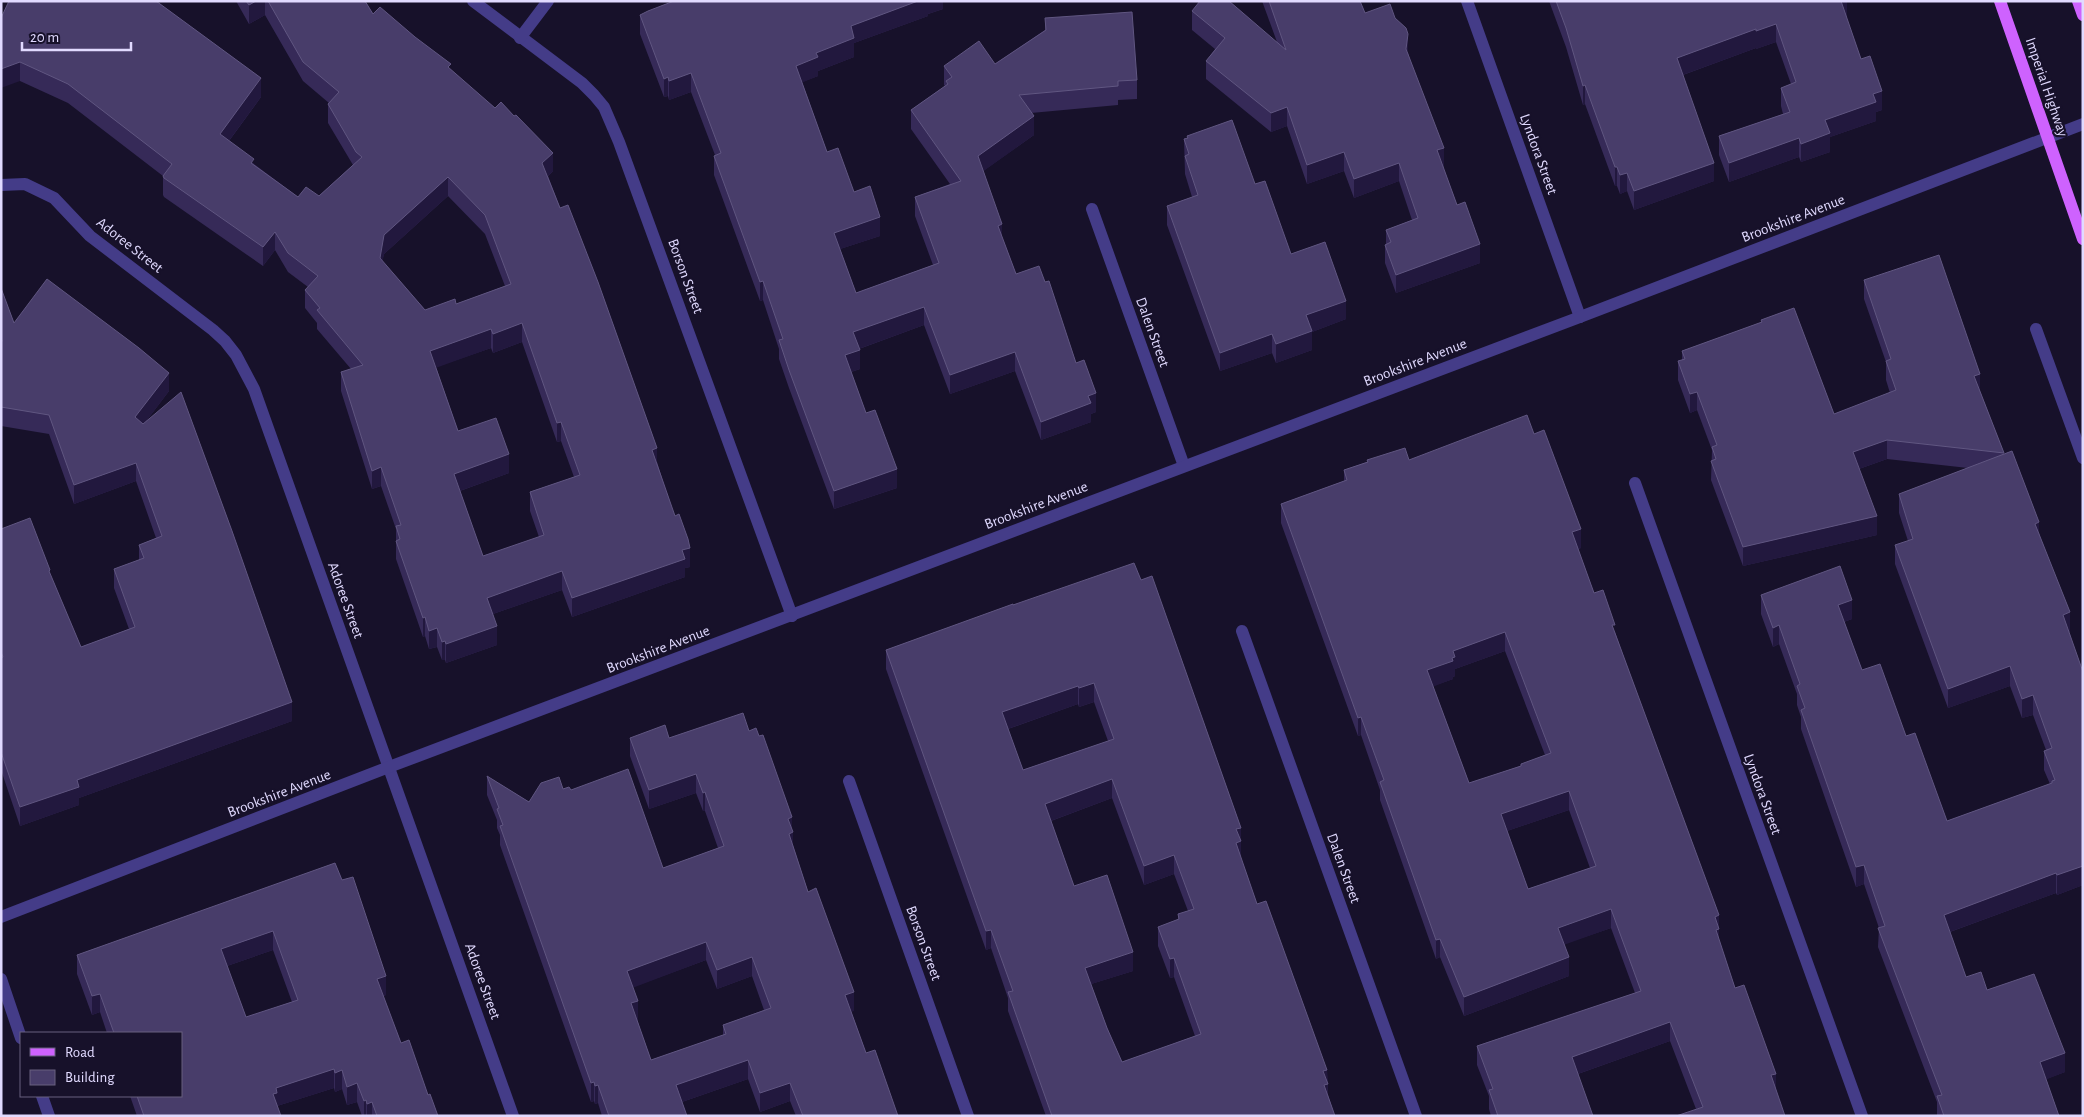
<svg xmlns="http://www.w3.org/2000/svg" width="2084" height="1117" font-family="'Alegreya Sans',sans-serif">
<rect width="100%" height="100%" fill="#17112a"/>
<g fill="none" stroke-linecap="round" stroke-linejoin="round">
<g stroke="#443c88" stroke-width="12">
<polyline points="473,1 582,83 594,95 604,107 619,142 792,616"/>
<polyline points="1467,1 1580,317"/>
<polyline points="520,38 548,1"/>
<polyline points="1,185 25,184 54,198 90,236 213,330 225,341 236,355 254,389 513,1116"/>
<polyline points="1092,209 1184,466"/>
<polyline points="2036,329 2083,458"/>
<polyline points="1635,483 1862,1116"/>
<polyline points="1242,631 1416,1116"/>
<polyline points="849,781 968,1116"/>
<polyline points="1,979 21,1038"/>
<polyline points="42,1096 49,1116"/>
</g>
<polyline stroke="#443c88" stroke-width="12" points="1,917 389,767 1580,317 2083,124"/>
<g stroke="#ce62fe" stroke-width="12">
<polyline points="2000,1 2083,239"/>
<polyline points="2078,1 2083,15"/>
</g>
</g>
<g fill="#362a58" fill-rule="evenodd">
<path d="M9,1L261,97L229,141L254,164L298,197L319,196L353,165L328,123V104L329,103L303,81L265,15L249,24L236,1H365L373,14L451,70L553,171L548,176L657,462L690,567L685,568V577L572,617L562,590L493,614L497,645L446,663L445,660H442L437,647L429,649L425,636L423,637L396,559V529L381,486L372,489L341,391V372L351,369L317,329V323L305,308V290L308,287L288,272L275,250L263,266L164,197L163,195V176L68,103L20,81ZM448,196L485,234L505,286L456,304L425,310L382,261L384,254ZM522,342L557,442L561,441L574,477L530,492V511L539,537L483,556L460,491L509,473L458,431L436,367L491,348L493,353Z"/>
<polygon points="943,1 943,9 928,14 928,16 854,43 854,57 818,71 818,76 802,82 827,152 854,192 880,236 840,249 856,293 933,265 915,216 915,197 950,184 911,129 911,110 945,86 944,85 944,66 995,64 1045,30 1045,18 1137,80 1137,99 1118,100 1118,105 1031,113 1034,135 983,171 1002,237 1016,274 1076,363 1096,412 1091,414 1091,422 1041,440 1015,371 950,394 924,325 859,349 860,369 851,372 866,413 897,488 834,509 789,388 779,359 779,349 763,300 760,301 714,175 714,156 715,155 691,92 669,100 668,96 664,97 640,34 640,15"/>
<polygon points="1262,1 1360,1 1365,13 1408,53 1444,166 1443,167 1457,205 1480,263 1396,293 1385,263 1385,245 1386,244 1386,230 1412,220 1399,181 1354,198 1344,171 1307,184 1287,126 1271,132 1206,79 1206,61 1215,49 1192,30 1192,11 1277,42"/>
<polygon points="1549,1 1847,1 1847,16 1846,17 1861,59 1882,110 1876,112 1876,121 1830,137 1830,152 1801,162 1799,157 1729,182 1719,155 1719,136 1783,114 1781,106 1781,88 1791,84 1776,42 1756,49 1756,48 1683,75 1714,181 1634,210 1627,191 1620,194 1617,186 1615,186 1585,104 1583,105 1566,47"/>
<polygon points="1187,136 1255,184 1291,254 1346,319 1312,332 1312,350 1276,363 1272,353 1220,371 1167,225 1167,206 1192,197 1185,174 1184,139 1187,138"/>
<polygon points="1864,280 1980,391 2004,454 2039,533 2070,631 2069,632 2083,885 2057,895 2056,893 1950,932 1966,977 1987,990 2065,1072 2046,1079 2059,1116 1937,1116 1937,1102 1878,947 1879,928 1864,884 1856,887 1801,729 1801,717 1797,705 1797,694 1779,644 1773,647 1761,614 1761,595 1852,619 1844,622 1862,670 1906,736 1947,821 2050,784 2044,770 2044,751 2046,750 2033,715 2022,718 2010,686 1948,708 1895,564 1895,545 1908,541 1899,513 1899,494 1968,468 1887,459 1859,469 1877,535 1743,566 1711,480 1712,450 1697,410 1690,413 1678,380 1678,361 1682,360 1682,351 1761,323 1761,320 1834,414 1890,393 1886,380 1886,362 1864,299"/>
<polygon points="1,288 14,323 169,391 147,420 292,721 79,798 79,805 20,826 1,770 1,529 50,575 81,647 129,629 114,588 114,569 139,560 139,545 156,538 136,481 74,504 49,434 1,426"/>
<path d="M1367,460H1409L1581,548L1578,549L1594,593L1615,632L1719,927V940L1735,988L1776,1089L1696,1109L1670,1041L1578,1074L1593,1116H1491L1489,1109V1096L1477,1065V1046L1635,993L1611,928L1564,944L1569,976L1464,1016L1440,957L1436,959L1380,800V790L1361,735L1358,736L1281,523V504L1344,481V470L1367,462ZM1505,651L1545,755L1521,764V766L1469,783L1433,686L1453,679V677L1455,676V669ZM1569,810L1590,868L1528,889L1507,831Z"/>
<path d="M1141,580L1241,828V858L1257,904L1327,1070L1328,1095L1335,1116H1046L1008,1011V998L991,948L986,950L886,669V650L1013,605ZM1094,702L1108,741L1023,770L1008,729L1078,704L1079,707ZM1112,798L1144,885L1174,874L1188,911L1178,914V920L1158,927V946L1170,978L1174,977L1195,1036L1122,1062L1107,1028L1091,984L1133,971L1074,886L1051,821Z"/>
<path d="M749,731L792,829L793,845L808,892L854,1011H851L866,1053L898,1116H796L790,1101L760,1112L748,1079L682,1102L687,1116H602L598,1103L595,1104L594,1101L591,1102L500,845V835L497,828V820L487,795V776L529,802L563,789L571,790L663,868L718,848L705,811H703L696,793L649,809L630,756V738H669ZM706,960L717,989L752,976L764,1010L723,1025V1035L651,1060L637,1020H638L633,987Z"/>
<path d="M335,863L386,995L383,996L401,1043L428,1095L438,1116H362L357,1102L347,1105L342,1089L335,1092L334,1088L277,1106L281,1116H137L130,1096H181V1033H107L100,1012L92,1015L77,974V955ZM273,950L292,1002L246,1017L227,966Z"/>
</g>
<g fill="#22183e">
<polygon points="256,1 265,1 265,15 249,24 249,5"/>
<polygon points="918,1 943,1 943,9 928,14 928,16 854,43 854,57 818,71 818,76 796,85 796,66 816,53 851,26"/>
<polygon points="1840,1 1847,1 1847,16 1840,19"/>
<polygon points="1776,24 1776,42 1756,49 1756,31"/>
<polygon points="1756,29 1756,48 1677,77 1677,58"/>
<polygon points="1408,34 1408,52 1406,49"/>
<polygon points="20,62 20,81 1,88 1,69"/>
<polygon points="691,73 691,92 669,100 669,81"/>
<polygon points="668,77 668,96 664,97 664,79"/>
<polygon points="261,78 261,97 220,153 220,134"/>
<polygon points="1585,85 1585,104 1583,105 1583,86"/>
<polygon points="1882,91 1882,110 1876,112 1876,121 1830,137 1830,152 1801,162 1801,144 1825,120 1873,94"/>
<polygon points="1287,107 1287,126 1271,132 1271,113"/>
<polygon points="1034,116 1034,135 978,175 978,156"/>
<polygon points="1799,138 1799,157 1729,182 1729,163"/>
<polygon points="1444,148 1444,166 1437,169 1437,150"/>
<polygon points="1344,152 1344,171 1307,184 1307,165"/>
<polygon points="553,153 553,171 542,181 542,163"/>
<polygon points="1399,163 1399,181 1354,198 1354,179"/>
<polygon points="1714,163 1714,181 1634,210 1634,191"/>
<rect x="1615" y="167" width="2" height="19"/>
<polygon points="1627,173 1627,191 1620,194 1620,175"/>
<polygon points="448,177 448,196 384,254 380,277 380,258 384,235"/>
<polygon points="880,217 880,236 834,251 834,233"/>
<polygon points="1002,224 1002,242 998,226"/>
<polygon points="275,232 275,250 263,266 263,247"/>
<polygon points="1480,244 1480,263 1396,293 1396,275"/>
<polygon points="763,281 763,300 760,301 760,282"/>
<polygon points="1346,301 1346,319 1312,332 1312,350 1276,363 1276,344 1306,315"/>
<polygon points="924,307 924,325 853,351 853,332"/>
<polygon points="522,323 522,342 493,353 493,334"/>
<polygon points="491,329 491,348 430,370 430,351"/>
<polygon points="1272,334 1272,353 1220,371 1220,353"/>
<polygon points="860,350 860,369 845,374 845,355"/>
<polygon points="1015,352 1015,371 950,394 950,375"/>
<polygon points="169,373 169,391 135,436 135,417"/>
<polygon points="1980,374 1980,393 1974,376"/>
<polygon points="1697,392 1697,410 1690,413 1690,394"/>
<polygon points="1096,393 1096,412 1091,414 1091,422 1041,440 1041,422 1088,396"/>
<polygon points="561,422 561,441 557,442 557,423"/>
<polygon points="1887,440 1887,459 1853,471 1853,452"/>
<polygon points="657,448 657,467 652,450"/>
<polygon points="509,454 509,473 454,493 454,474"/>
<polygon points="136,463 136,481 74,504 74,485"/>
<polygon points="381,467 381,486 372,489 372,471"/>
<polygon points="897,469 897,488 834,509 834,491"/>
<polygon points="1877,516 1877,535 1743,566 1743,547"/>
<polygon points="2039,522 2039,542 2035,524"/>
<polygon points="1581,529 1581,548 1572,551 1572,532"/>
<polygon points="690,548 690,567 685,568 685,577 572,617 572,598 682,550"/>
<polygon points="562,571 562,590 487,616 487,598"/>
<polygon points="1852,600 1852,619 1838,624 1838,605"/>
<polygon points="2070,612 2070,631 2063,634 2063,615"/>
<polygon points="425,617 425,636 423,637 423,618"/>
<polygon points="1779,625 1779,644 1773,647 1773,628"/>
<polygon points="497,626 497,645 446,663 446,644"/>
<polygon points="437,628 437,647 429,649 429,631"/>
<polygon points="1505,632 1505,651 1455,669 1455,676 1453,677 1453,679 1427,689 1427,670 1453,651"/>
<polygon points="445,641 445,660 442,660 442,642"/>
<polygon points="2010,666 2010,686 1948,708 1948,689"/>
<polygon points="1094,683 1094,702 1079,707 1079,688"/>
<polygon points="1078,686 1078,704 1002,731 1002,712"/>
<polygon points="2033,695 2033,715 2022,718 2022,699"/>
<polygon points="292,702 292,721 79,798 79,805 20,826 20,807 77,780"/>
<polygon points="1361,717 1361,735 1358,736 1358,718"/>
<polygon points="696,774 696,793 649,809 649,790"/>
<polygon points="1112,779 1112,798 1045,823 1045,804"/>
<polygon points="1569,791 1569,810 1501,833 1501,814"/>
<polygon points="705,792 705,811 703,811 703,793"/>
<polygon points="792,817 792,833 793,832 793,851 789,852 788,819"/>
<polygon points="1241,828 1241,860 1236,862 1236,829"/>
<polygon points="1174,855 1174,874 1144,885 1144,866"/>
<polygon points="1864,865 1864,884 1856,887 1856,867"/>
<polygon points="2083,866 2083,885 2057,895 2057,875"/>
<polygon points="2056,873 2056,893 1944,934 1944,915"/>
<polygon points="1611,909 1611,928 1558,947 1558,928"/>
<polygon points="1719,915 1719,948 1716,949 1715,917"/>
<polygon points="991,930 991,948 986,950 986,931"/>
<polygon points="273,931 273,950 221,968 221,949"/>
<polygon points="1440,939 1440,957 1436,959 1436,940"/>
<polygon points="706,942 706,960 627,990 627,971"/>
<polygon points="1133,952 1133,971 1085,986 1085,968"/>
<polygon points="752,957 752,976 717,989 717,970"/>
<polygon points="1569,957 1569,976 1464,1016 1464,997"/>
<polygon points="1174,958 1174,977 1170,978 1170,959"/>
<polygon points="386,976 386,995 377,998 377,979"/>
<polygon points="854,992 854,1011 845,1014 845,995"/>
<polygon points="100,994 100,1012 92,1015 92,996"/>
<polygon points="638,1001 638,1020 631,1022 631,1003"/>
<polygon points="1670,1022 1670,1041 1572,1076 1572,1057"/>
<polygon points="2065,1053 2065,1072 2040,1082 2040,1062"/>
<polygon points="748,1060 748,1079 676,1104 676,1085"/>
<polygon points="334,1069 334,1088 277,1106 273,1094 276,1088"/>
<polygon points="342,1070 342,1089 335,1092 335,1073"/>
<polygon points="1327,1070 1328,1102 1324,1104 1323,1071"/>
<polygon points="1776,1074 1776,1093 1771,1075"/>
<polygon points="594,1082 594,1101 591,1102 591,1083"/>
<polygon points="357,1083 357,1102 347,1105 347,1087"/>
<polygon points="790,1083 790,1101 760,1112 760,1093"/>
<polygon points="598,1085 598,1103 595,1104 595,1086"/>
<polygon points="366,1100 366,1116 364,1116 364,1101"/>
<polygon points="372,1102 372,1116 367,1116 367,1104"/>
</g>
<g fill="#483d6a" stroke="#605681" fill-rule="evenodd">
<path d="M9,1H156L261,78L220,134L254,159L251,163L298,197L306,187L319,196L362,157L356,152L328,104L339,92L303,62L268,1H365L373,14L380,7L415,37L451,64L448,67L495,108L501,102L514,116L516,115L553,153L542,163L560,208L568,205L598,282L657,448L652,450L675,516L679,514L688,539L690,548L682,550L685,559L572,598L562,571L487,598L497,626L446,644L445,641L442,642L437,628L429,631L425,617L423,618L396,541L400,539L396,526L401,525L381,467L372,471L341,372L363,365L317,310L320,308L305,290L318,276L288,253L275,232L263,247L164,178L163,176L172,164L68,84L20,62L1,69V18ZM448,177L485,215L511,284L456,304L455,299L425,310L380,258L384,235ZM522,323L557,423L561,422L580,475L530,492L544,535L483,556L454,474L509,454L496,418L458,431L430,351L491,329L493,334Z"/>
<polygon points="246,1 256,1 249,5"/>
<polygon points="674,1 918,1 851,26 854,38 816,53 818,57 796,66 827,152 838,148 854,192 870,186 880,217 834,233 856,293 939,263 915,197 961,181 911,110 948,84 946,81 952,77 944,66 979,41 995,64 1046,30 1045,18 1132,12 1137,80 1118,81 1118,86 1019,95 1034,116 978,156 1002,224 998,226 1016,274 1039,266 1045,282 1049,281 1076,363 1084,360 1096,393 1088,396 1091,403 1041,422 1015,352 950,375 924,307 853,332 860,350 845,355 866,413 875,410 897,469 834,491 789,370 779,340 783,339 763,281 760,282 714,156 721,153 691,73 669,81 668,77 664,79 640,15 648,11"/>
<polygon points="1200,1 1229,1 1286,50 1269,1 1360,1 1365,13 1390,4 1395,18 1406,28 1408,34 1406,49 1444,148 1437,150 1457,205 1465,202 1480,244 1396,275 1385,245 1391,242 1386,230 1418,218 1399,163 1354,179 1344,152 1307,165 1287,107 1271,113 1206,61 1225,38 1192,11"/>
<polygon points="1556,1 1841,1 1861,59 1870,56 1882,91 1873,94 1876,102 1825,120 1830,133 1801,144 1799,138 1729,163 1719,136 1790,112 1781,88 1796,82 1776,24 1756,31 1756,29 1677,58 1714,163 1634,191 1627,173 1620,175 1617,167 1615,167 1585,85 1583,86 1566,28"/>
<polygon points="1232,120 1255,184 1265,181 1291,254 1325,242 1346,301 1306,315 1312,331 1276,344 1272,334 1220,353 1167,206 1198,195 1185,156 1189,154 1184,139 1188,138 1187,136"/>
<polygon points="1939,255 1980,374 1974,376 2004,453 1887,440 1853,452 1877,516 1743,547 1711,461 1716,459 1712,447 1717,445 1697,392 1690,394 1678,361 1685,359 1682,351 1762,322 1761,320 1794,308 1834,414 1896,390 1886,361 1891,359 1864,280"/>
<polygon points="47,279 139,348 169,373 135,417 143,424 181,392 232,531 292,702 77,780 79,787 20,807 1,752 1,658 3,657 1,652 1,529 30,518 50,570 49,571 81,647 135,627 114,569 144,558 139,545 162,536 136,463 74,485 49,415 1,407 1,345 2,340 1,341 1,288 14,323"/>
<path d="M1527,415L1534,434L1544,430L1581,529L1572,532L1594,593L1603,590L1615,625H1612L1719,915L1715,917L1719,929L1716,930L1735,988L1744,985L1776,1074L1771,1075L1785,1116H1676L1703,1107L1670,1022L1572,1057L1593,1116H1498L1489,1090L1493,1089L1477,1046L1641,991L1611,909L1558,928L1569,957L1464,997L1440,939L1436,940L1380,782L1384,780L1361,717L1358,718L1281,504L1347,480L1344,470L1368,462L1367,460L1405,448L1409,460ZM1505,632L1551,753L1521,764V766L1469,783L1427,670L1453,661L1452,658L1455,657L1453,651ZM1569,791L1596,866L1528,889L1501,814Z"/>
<polygon points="2012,451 2039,522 2035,524 2070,612 2063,615 2083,672 2083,866 2057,875 2056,873 1944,915 1966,977 1981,972 1987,990 2034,974 2065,1053 2040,1062 2059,1116 1944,1116 1937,1096 1942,1095 1878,928 1885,926 1864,865 1856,867 1801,710 1805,708 1797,686 1800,684 1779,625 1773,628 1761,595 1840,566 1852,600 1838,605 1862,670 1880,664 1906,736 1915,733 1947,821 2052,783 2052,781 2055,780 2044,751 2052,748 2033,695 2022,699 2010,666 1948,689 1895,545 1913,539 1899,494"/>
<path d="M1134,563L1141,580L1152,576L1241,828L1236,829L1241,841L1236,843L1257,904L1266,901L1327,1070L1323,1071L1328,1084L1324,1085L1335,1116H1052L1008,992L1013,991L991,930L986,931L886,650L1013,604V605ZM1094,683L1114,739L1023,770L1002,712L1078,686L1079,688ZM1112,779L1144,866L1174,855L1194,909L1178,914L1179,919L1158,927L1170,959L1174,958L1201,1034L1122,1062L1107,1028L1085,968L1133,952L1107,875L1074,886L1045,804Z"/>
<path d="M743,713L749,731L756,728L759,736L763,735L792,817L788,819L793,832L789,834L808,892L816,888L854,992L845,995L866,1053L875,1050L898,1116H803L790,1083L760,1093L748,1060L676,1085L687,1116H609L598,1085L595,1086L594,1082L591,1083L500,826L503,825L497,809L499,808L487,776L529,802L541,783L559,777L563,789L569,787L571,790L628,769L663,868L724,846L705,792L703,793L696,774L649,790L630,738L665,725L669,738ZM706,942L717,970L752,957L771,1008L723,1025L726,1034L651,1060L631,1003L638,1001L627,971Z"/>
<path d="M335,863L342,880L353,877L386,976L377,979L401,1043L409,1040L428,1095L430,1094L438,1116H377L372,1102L367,1104L366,1100L364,1101L357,1083L347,1087L342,1070L335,1073L334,1069L276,1088L277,1093L273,1094L281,1116H144L137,1096H181V1033H114L100,994L92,996L77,955ZM273,931L298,1000L246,1017L221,949Z"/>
</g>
<g text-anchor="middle" stroke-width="4.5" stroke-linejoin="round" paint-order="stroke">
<g font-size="15" fill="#e1daff" stroke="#17112a">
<text transform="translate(2047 87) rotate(71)" y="5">Imperial Highway</text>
<text transform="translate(1539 154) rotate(70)" y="5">Lyndora Street</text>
<text transform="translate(1793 218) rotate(-21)" y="5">Brookshire Avenue</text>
<text transform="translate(130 245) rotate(38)" y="5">Adoree Street</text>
<text transform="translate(686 276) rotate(70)" y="5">Borson Street</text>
<text transform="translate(1153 332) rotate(70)" y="5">Dalen Street</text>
<text transform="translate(1415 362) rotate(-21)" y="5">Brookshire Avenue</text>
<text transform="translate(1036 505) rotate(-21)" y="5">Brookshire Avenue</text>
<text transform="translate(346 600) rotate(70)" y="5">Adoree Street</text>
<text transform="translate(658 649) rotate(-21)" y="5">Brookshire Avenue</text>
<text transform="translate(279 793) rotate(-21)" y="5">Brookshire Avenue</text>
<text transform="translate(1763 794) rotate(70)" y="5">Lyndora Street</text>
<text transform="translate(1344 868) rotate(70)" y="5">Dalen Street</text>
<text transform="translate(924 943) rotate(70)" y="5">Borson Street</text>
<text transform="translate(483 981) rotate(70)" y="5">Adoree Street</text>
</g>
</g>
<rect width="2084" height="1117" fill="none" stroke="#e1daff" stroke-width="5"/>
<rect x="20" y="1032" width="162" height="65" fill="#17112a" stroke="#68617f"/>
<rect x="30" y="1048" width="25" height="8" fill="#ce62fe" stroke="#68617f"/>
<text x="65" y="1057" font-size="15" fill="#e1daff">Road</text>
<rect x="30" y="1070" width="25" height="15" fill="#483d6a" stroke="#68617f"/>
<text x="65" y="1082" font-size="15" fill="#e1daff">Building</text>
<path d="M22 42v8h109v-8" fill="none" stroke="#e1daff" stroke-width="2.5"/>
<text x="30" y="42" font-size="15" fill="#e1daff" stroke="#17112a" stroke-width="4" paint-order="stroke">20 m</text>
</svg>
